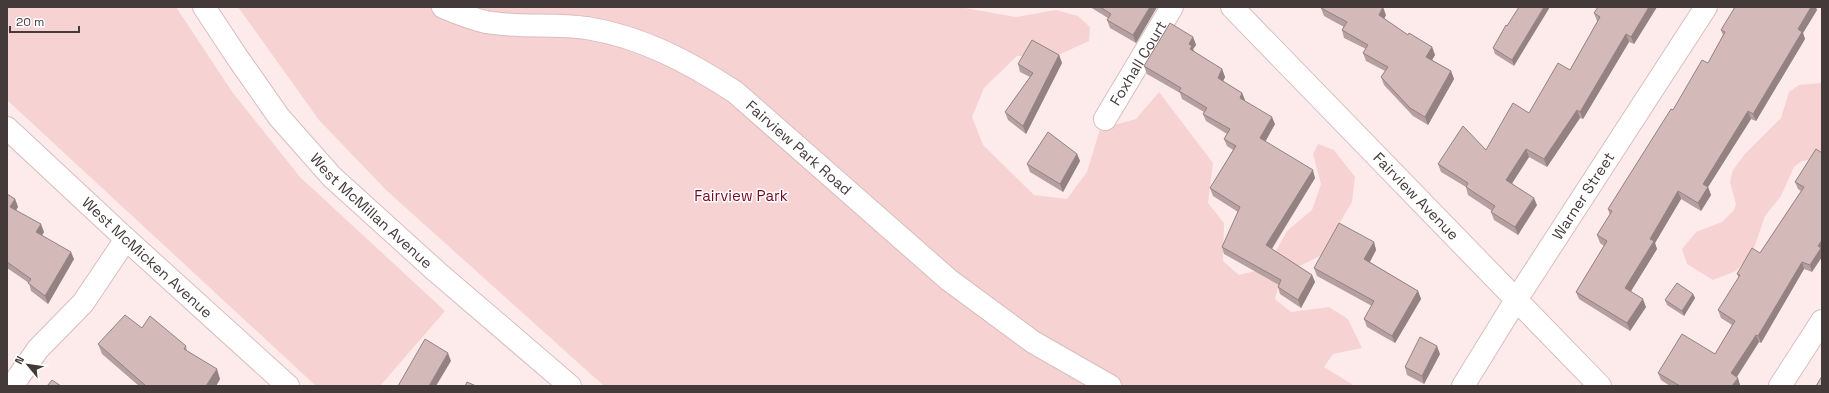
<svg xmlns="http://www.w3.org/2000/svg" width="1829" height="393" font-family="'Space Grotesk',sans-serif">
<rect width="100%" height="100%" fill="#fdebeb"/>
<g fill="#f6d2d3">
<polygon points="7,7 176,7 233,93 300,177 445,311 380,386 316,386 7,100"/>
<polygon points="238,7 959,7 1016,17 1056,10 1078,16 1090,27 1089,41 1056,56 1017,56 984,88 972,117 983,145 1034,195 1067,199 1087,172 1100,129 1136,119 1159,92 1213,163 1208,203 1224,223 1223,261 1239,275 1267,268 1287,231 1312,210 1321,184 1313,154 1318,144 1334,150 1355,177 1352,202 1320,256 1281,275 1275,299 1291,312 1329,307 1348,319 1362,348 1333,354 1324,367 1355,386 604,386 386,190 319,120"/>
<polygon points="1822,81 1822,154 1815,159 1802,161 1794,167 1781,196 1765,216 1753,251 1736,271 1713,280 1687,264 1682,249 1696,232 1722,222 1734,210 1736,204 1730,182 1733,170 1744,155 1781,118 1789,92 1799,85 1821,83"/>
</g>
<g fill="none" stroke-linecap="round" stroke-linejoin="round">
<g stroke="#d9bdbe" stroke-width="24">
<g id="street">
<path id="s1" d="M443,7C457,13 472,19 486,22C519,28 554,23 587,28C642,37 689,62 735,92L949,280L1033,342L1110,386"/>
<path id="s2" d="M1232,7L1600,386"/>
<path id="s3" d="M1105,119L1172,7"/>
<polyline points="12,386 38,349 83,303 126,239"/>
<path id="s4" d="M1463,386L1516,300L1706,7"/>
<polyline points="1780,386 1822,321"/>
</g>
</g>
<g stroke="#d9bdbe" stroke-width="24">
<g id="secondary">
<path id="s5" d="M204,7L237,57L279,117L332,177L437,272L570,386"/>
<path id="s6" d="M7,128L126,239L288,386"/>
</g>
</g>
<use href="#street" stroke="#fff" stroke-width="22"/>
<use href="#secondary" stroke="#fff" stroke-width="22"/>
</g>
<g fill="#b69f9f">
<polygon points="1090,7 1157,7 1136,43 1110,28 1107,20 1108,18"/>
<polygon points="1657,7 1634,44 1629,42 1583,119 1580,118 1547,167 1529,157 1512,183 1537,205 1518,235 1494,220 1491,212 1492,211 1468,195 1466,187 1441,172 1438,164 1486,150 1529,113 1570,70 1597,22 1597,21 1594,13"/>
<polygon points="1321,8 1386,15 1384,19 1408,35 1432,47 1435,55 1432,60 1451,71 1454,79 1428,125 1413,116 1384,85 1381,77 1385,71 1366,61 1363,53 1366,49 1344,38 1342,30 1344,27 1324,16"/>
<polygon points="1817,10 1803,33 1805,39 1756,121 1751,119 1708,187 1711,195 1701,211 1681,199 1655,243 1657,249 1631,291 1646,307 1630,331 1579,299 1576,292 1604,246 1600,243 1597,235 1610,215 1608,209 1673,110 1708,63 1723,35 1721,30"/>
<polygon points="1506,25 1514,66 1495,54 1493,48"/>
<polygon points="1193,37 1196,45 1193,49 1194,52 1222,69 1225,77 1223,81 1242,93 1245,101 1275,124 1265,141 1315,178 1272,249 1312,275 1315,282 1301,308 1280,294 1278,287 1279,285 1224,254 1222,247 1238,212 1213,196 1210,188 1233,150 1227,146 1224,139 1227,134 1206,121 1203,114 1204,112 1182,99 1180,93 1147,74 1144,66"/>
<polygon points="1059,55 1062,63 1026,134 1008,120 1005,112 1030,77 1020,72 1018,64"/>
<polygon points="1816,149 1812,272 1804,269 1761,343 1759,342 1737,377 1740,385 1740,386 1670,386 1661,380 1658,373 1715,354 1732,325 1721,318 1718,310 1739,278 1737,274 1760,253 1801,191 1798,189 1795,182"/>
<polygon points="1077,154 1080,161 1063,192 1030,172 1027,164"/>
<polygon points="7,194 15,199 18,207 16,210 44,232 42,235 74,259 48,304 31,291 29,283 7,268"/>
<polygon points="1374,242 1376,250 1370,262 1418,291 1421,299 1395,343 1367,327 1364,319 1372,306 1317,276 1314,268"/>
<polygon points="1693,294 1695,298 1684,316 1667,305 1665,300"/>
<polygon points="142,328 186,346 187,351 220,379 216,386 139,386 102,354 98,344"/>
<polygon points="1440,354 1424,384 1407,375 1405,367"/>
</g>
<g fill="#948282">
<polygon points="1150,7 1157,7 1136,43 1133,35"/>
<polygon points="1383,7 1386,15 1382,23 1379,15"/>
<polygon points="1544,7 1550,7 1514,66 1512,60"/>
<polygon points="1649,7 1657,7 1634,44 1631,37"/>
<polygon points="1811,7 1816,7 1817,10 1803,33 1805,39 1756,121 1753,114 1798,29"/>
<polygon points="1626,34 1629,42 1583,119 1580,112"/>
<polygon points="1193,37 1196,45 1193,49 1195,53 1190,49 1189,44"/>
<polygon points="1432,47 1435,55 1429,65 1426,57"/>
<polygon points="1059,55 1062,63 1026,134 1023,126"/>
<polygon points="1222,69 1225,77 1221,86 1218,78"/>
<polygon points="1451,71 1454,79 1428,125 1425,117"/>
<polygon points="1242,93 1245,100 1243,106 1240,98"/>
<polygon points="1577,110 1580,118 1547,167 1544,159"/>
<polygon points="1748,111 1751,119 1708,187 1711,195 1701,211 1698,203 1703,184"/>
<polygon points="1272,117 1275,124 1263,146 1260,138"/>
<polygon points="1526,149 1529,157 1509,188 1506,180"/>
<polygon points="1077,154 1080,161 1063,192 1060,184"/>
<polygon points="1313,170 1315,178 1269,253 1266,245"/>
<polygon points="1678,191 1681,199 1655,243 1657,249 1628,296 1625,288 1650,239"/>
<polygon points="1534,198 1537,205 1518,235 1515,227"/>
<polygon points="15,199 18,207 13,215 10,207"/>
<polygon points="41,224 44,232 39,240 36,232"/>
<polygon points="1822,240 1822,257 1812,272 1810,265 1818,246"/>
<polygon points="1374,242 1376,250 1367,267 1364,259"/>
<polygon points="71,252 74,259 48,304 45,296"/>
<polygon points="1802,262 1804,269 1761,343 1758,336"/>
<polygon points="1312,275 1315,282 1301,308 1298,300"/>
<polygon points="1418,291 1421,299 1395,343 1392,336"/>
<polygon points="1693,294 1695,298 1684,316 1682,311"/>
<polygon points="1643,299 1646,307 1630,331 1627,323"/>
<polygon points="1756,335 1759,342 1734,381 1731,373"/>
<polygon points="1437,346 1440,354 1424,384 1422,376"/>
<polygon points="448,353 451,361 436,386 429,386"/>
<polygon points="217,369 220,379 216,386 206,386"/>
<polygon points="1738,378 1740,385 1740,386 1732,386"/>
</g>
<g fill="#d4b9b9" stroke="#948282">
<polygon points="1100,7 1150,7 1133,35 1107,20 1111,14"/>
<polygon points="1322,7 1383,7 1379,15 1408,35 1409,33 1432,47 1426,57 1451,71 1425,117 1410,108 1381,77 1388,67 1363,53 1368,45 1342,30 1347,22 1321,8"/>
<polygon points="1519,7 1544,7 1512,60 1493,48 1506,25 1507,26"/>
<polygon points="1598,7 1649,7 1631,37 1626,34 1580,112 1577,110 1544,159 1526,149 1506,180 1534,198 1515,227 1491,212 1495,206 1466,187 1468,183 1438,164 1463,126 1486,150 1513,103 1529,113 1558,63 1570,70 1600,17 1594,13"/>
<polygon points="1735,7 1811,7 1798,29 1802,32 1753,114 1748,111 1703,184 1708,187 1698,203 1678,191 1650,239 1654,241 1625,288 1643,299 1627,323 1576,292 1607,241 1597,235 1612,211 1608,209 1671,109 1673,110 1702,60 1708,63 1725,32 1721,30"/>
<polygon points="1170,23 1193,37 1189,44 1192,46 1190,49 1222,69 1218,78 1242,93 1240,98 1272,117 1260,138 1313,170 1266,245 1312,275 1298,300 1278,287 1281,280 1222,247 1240,207 1210,188 1236,146 1224,139 1230,129 1203,114 1207,108 1179,91 1181,88 1144,66"/>
<polygon points="1032,40 1059,55 1023,126 1005,112 1033,73 1018,64"/>
<polygon points="1048,132 1077,154 1060,184 1027,164"/>
<polygon points="1816,149 1822,153 1822,240 1818,246 1821,248 1810,265 1802,262 1758,336 1756,335 1731,373 1738,378 1732,386 1680,386 1658,373 1682,334 1715,354 1735,321 1718,310 1740,275 1737,274 1752,248 1760,253 1804,187 1795,182"/>
<polygon points="7,194 15,199 10,207 41,224 36,232 71,252 45,296 28,283 31,279 7,262"/>
<polygon points="1339,223 1374,242 1364,259 1418,291 1392,336 1364,319 1374,301 1314,268"/>
<polygon points="1677,283 1693,294 1682,311 1665,300"/>
<polygon points="125,315 142,328 150,316 186,346 184,349 217,369 206,386 146,386 98,344"/>
<polygon points="1420,337 1437,346 1422,376 1405,367"/>
<polygon points="425,339 448,353 429,386 398,386"/>
<polygon points="1822,376 1822,386 1816,386"/>
<polygon points="52,380 61,386 47,386"/>
<polygon points="467,382 476,386 465,386"/>
</g>
<g text-anchor="middle" stroke-width="3" stroke-linejoin="round" paint-order="stroke">
<g font-size="15" fill="#453a3a" stroke="#fff">
<text dy="5" stroke="none"><textPath href="#s3" startOffset="65">Foxhall Court</textPath></text>
<text dy="5" stroke="none"><textPath href="#s1" startOffset="394">Fairview Park Road</textPath></text>
<text dy="5" stroke="none"><textPath href="#s4" startOffset="225">Warner Street</textPath></text>
<text dy="5" stroke="none"><textPath href="#s2" startOffset="264">Fairview Avenue</textPath></text>
<text dy="5" stroke="none"><textPath href="#s5" startOffset="265">West McMillan Avenue</textPath></text>
<text dy="5" stroke="none"><textPath href="#s6" startOffset="191">West McMicken Avenue</textPath></text>
</g>
<g font-size="15" fill="#770722" stroke="#fff">
<text x="741" y="201">Fairview Park</text>
</g>
</g>
<rect width="1829" height="393" fill="none" stroke="#453a3a" stroke-width="16"/>
<g transform="translate(28 365) rotate(299)" stroke="#ffffff" stroke-width="3" paint-order="stroke">
<path d="M0-3L7 15L0 10L-7 15Z" fill="#453a3a"/>
<text y="-6" font-size="11" font-weight="bold" text-anchor="middle" fill="#453a3a">N</text>
</g>
<path d="M10 26v6h69v-6" fill="none" stroke="#453a3a" stroke-width="2"/>
<text x="16" y="26" font-size="12" fill="#453a3a" stroke="#ffffff" stroke-width="3" paint-order="stroke">20 m</text>
</svg>
